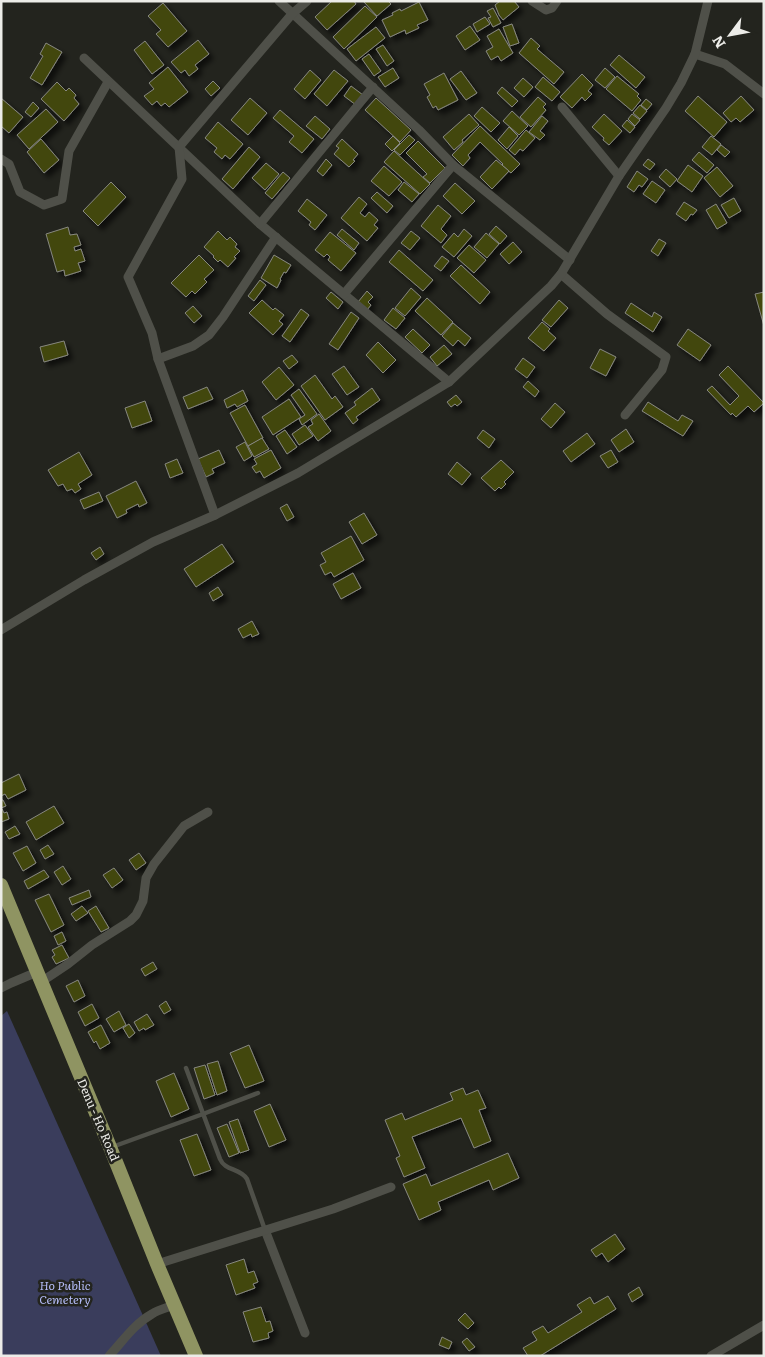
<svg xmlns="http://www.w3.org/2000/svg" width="765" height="1357" font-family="Literata,serif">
<defs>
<filter id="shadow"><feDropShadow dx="4.5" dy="4.5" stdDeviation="2.5" flood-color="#0009"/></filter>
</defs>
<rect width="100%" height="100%" fill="#23241e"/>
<polygon fill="#3a3d5c" points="7,1011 161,1356 1,1356 1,1016"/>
<g fill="#42460f" stroke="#878880" filter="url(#shadow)">
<polygon points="332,1 354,1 356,4 327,30 315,17"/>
<polygon points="363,1 388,1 391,4 377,16"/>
<polygon points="500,1 514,1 519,7 503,20 499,15 495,5"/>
<polygon points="419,2 428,20 417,25 419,28 406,34 405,30 390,37 382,20 393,15 392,13 400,9 401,11"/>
<polygon points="163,3 187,31 168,47 156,34 161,30 148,16"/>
<polygon points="365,6 377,17 344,49 333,37"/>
<polygon points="493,8 501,23 493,27 488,18 491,17 487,11"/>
<polygon points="485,17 490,24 477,32 473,24"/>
<polygon points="512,24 519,43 510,46 503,27"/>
<polygon points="470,26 480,40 465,50 456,36"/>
<polygon points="376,27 385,38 356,61 347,49"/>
<polygon points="499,29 513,53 501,61 498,56 491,60 486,51 493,47 487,36"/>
<polygon points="531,38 540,46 537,49 564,72 554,84 519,53"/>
<polygon points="198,40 209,54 195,65 198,69 189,76 185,70 181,73 171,62"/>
<polygon points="145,41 164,65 152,74 134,50"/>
<polygon points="46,43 62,52 42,85 30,78 43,56 40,54"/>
<polygon points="383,45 394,61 387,66 376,49"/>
<polygon points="369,54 381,71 374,76 362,59"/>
<polygon points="619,55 645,77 636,88 610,65"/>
<polygon points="168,67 188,92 169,107 165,103 161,106 157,101 152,105 144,96 154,89 149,83"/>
<polygon points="393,68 399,78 385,87 378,77"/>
<polygon points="605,68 615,77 605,88 595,80"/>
<polygon points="310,70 321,80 305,99 294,89"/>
<polygon points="334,70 348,81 327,106 314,94"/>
<polygon points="461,71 477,93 466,100 450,79"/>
<polygon points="444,73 458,100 438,110 436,106 433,108 427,97 430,95 424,84"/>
<polygon points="582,74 593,85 588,91 592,94 585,101 582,97 572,108 560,97"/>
<polygon points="617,76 639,94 637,96 641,100 632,111 606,89"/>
<polygon points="543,77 560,92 552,101 535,87"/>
<polygon points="523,78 533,87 524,97 514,88"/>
<polygon points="213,81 220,88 211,96 205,89"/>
<polygon points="57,82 66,91 69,88 76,95 74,98 79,104 64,121 41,99"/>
<polygon points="351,86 363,95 356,105 344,96"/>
<polygon points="502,87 518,101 512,107 497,93"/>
<polygon points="698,96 727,122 714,137 685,111"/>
<polygon points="741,96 754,110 740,122 736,118 731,122 723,113"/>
<polygon points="538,97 546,104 543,107 546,110 531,127 520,117"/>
<polygon points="1,98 23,117 9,133 1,126"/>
<polygon points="250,98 267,113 248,135 231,120"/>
<polygon points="376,98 411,130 400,142 365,110"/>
<polygon points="646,99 652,104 647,110 641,105"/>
<polygon points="33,102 39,108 31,117 25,112"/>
<polygon points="640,105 647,111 640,119 633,113"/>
<polygon points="482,107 500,123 491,132 474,116"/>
<polygon points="46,109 58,122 29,149 17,135"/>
<polygon points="280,110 314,139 302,153 289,142 294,136 273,118"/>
<polygon points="512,111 528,126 519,135 503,121"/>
<polygon points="469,114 479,125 462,140 463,142 454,150 443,137"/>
<polygon points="604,114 622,131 609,145 603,140 604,138 592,127"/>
<polygon points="632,114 640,120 635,126 628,119"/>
<polygon points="315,116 330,129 322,139 306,126"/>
<polygon points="542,116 548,121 540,131 545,135 540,140 529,132"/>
<polygon points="627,120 635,127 630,133 622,126"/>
<polygon points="218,122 243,144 230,159 225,155 222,159 214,152 217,148 205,138"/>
<polygon points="480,126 520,164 511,173 502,165 503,164 480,142 468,155 470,158 463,166 452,155"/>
<polygon points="509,127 518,136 507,149 498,140"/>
<polygon points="526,130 535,138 523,151 520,149 515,155 509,150"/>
<polygon points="409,135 415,140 400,155 394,150"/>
<polygon points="393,136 400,143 392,151 385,144"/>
<polygon points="711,136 721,144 712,155 702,147"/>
<polygon points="41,139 59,160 44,173 27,152"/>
<polygon points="342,139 358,154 353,160 355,161 349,167 334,154 339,148 336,146"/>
<polygon points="418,141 445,168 430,183 423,177 427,174 406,153"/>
<polygon points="721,145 730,152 725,157 717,150"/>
<polygon points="249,147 260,157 233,189 222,179"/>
<polygon points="394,151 430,184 420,194 384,162"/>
<polygon points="699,152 714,165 707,173 692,160"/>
<polygon points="326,159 332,165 323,176 317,171"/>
<polygon points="648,159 655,164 650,170 643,165"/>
<polygon points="496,160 509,171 492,189 480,177"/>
<polygon points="266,163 279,174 265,190 252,178"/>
<polygon points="688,165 703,176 692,192 677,181"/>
<polygon points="384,166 402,182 389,196 371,181"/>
<polygon points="717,167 733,186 720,197 704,178"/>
<polygon points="666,169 677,179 670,187 659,177"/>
<polygon points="637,171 648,179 642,187 639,185 634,192 627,187"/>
<polygon points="283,172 290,178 272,199 265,193"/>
<polygon points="652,181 665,190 656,203 643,194"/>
<polygon points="111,182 126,197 98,226 83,211"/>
<polygon points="404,182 419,194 412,202 398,190"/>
<polygon points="455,183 475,201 462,214 443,196"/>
<polygon points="377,192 393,206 387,213 371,198"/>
<polygon points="359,197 367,204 360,213 365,217 369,212 378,220 374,225 378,228 367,241 341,218"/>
<polygon points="734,198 741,211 729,218 721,205"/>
<polygon points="307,199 327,215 315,230 309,225 311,222 298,211"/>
<polygon points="684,202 697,210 693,215 691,214 686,221 676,214"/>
<polygon points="716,204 727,223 717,229 706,210"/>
<polygon points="438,205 451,216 441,229 447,235 441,243 421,226"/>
<polygon points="496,226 507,236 500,244 489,234"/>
<polygon points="68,227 70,235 77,234 81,245 74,247 75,251 81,249 85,261 78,263 81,271 65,276 64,270 57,272 46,234"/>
<polygon points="342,229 359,243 354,250 337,235"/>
<polygon points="464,229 472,236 454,257 442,247 454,233 458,237"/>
<polygon points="218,231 227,240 230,237 237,244 235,247 240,251 234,257 236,258 228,267 220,260 218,262 213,257 214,256 204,247"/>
<polygon points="411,231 420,238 410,250 401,243"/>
<polygon points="330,232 356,253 341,271 328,260 330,257 327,254 324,257 315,250"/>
<polygon points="486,233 499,244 487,258 474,247"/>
<polygon points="659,239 666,243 658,256 651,251"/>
<polygon points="513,242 522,252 509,264 500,254"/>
<polygon points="469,245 486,260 474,273 457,258"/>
<polygon points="399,250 433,280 423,291 389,262"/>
<polygon points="199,255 214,270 204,279 207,282 195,294 192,291 186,297 171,283"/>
<polygon points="274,255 291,265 286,273 284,272 280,279 281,280 277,288 261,278"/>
<polygon points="442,256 449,261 441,271 434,266"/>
<polygon points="461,265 490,292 480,304 450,276"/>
<polygon points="260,280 266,285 254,301 248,296"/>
<polygon points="411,288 421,297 405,316 395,308"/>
<polygon points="367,291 373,297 368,302 371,305 367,310 358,302"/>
<polygon points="331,292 343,302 338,309 326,298"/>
<polygon points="764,292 764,326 755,294"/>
<polygon points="427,298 453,322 441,335 415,311"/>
<polygon points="262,300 273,310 275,308 284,315 279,321 283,324 273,335 249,313"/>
<polygon points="559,300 568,308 551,327 542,320"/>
<polygon points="631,303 652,317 654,312 662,317 653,332 625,313"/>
<polygon points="193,306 202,316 194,323 185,313"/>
<polygon points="393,308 405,318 396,329 384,320"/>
<polygon points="301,309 309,315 290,342 282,336"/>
<polygon points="351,312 359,318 338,350 329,344"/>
<polygon points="542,322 550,329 548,331 556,338 544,351 528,338"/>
<polygon points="453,323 471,338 465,346 458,340 453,346 442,336"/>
<polygon points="413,329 430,345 422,353 405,337"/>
<polygon points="688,329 711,345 700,361 677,345"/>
<polygon points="64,341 68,355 44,362 40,347"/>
<polygon points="378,342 396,360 383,373 366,355"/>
<polygon points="444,345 452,354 437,366 430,357"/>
<polygon points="600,349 616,357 606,376 590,368"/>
<polygon points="292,355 298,362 289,369 283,361"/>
<polygon points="523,358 535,367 527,378 515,369"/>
<polygon points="344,366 359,387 347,395 332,374"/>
<polygon points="728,366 764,403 754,412 748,406 736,417 732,413 731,415 707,390 712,386 730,405 739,396 719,375"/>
<polygon points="279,367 294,385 276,400 262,382"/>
<polygon points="315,375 332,399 335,396 343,407 325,420 301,386"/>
<polygon points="528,381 539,391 535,397 523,387"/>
<polygon points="207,387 213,399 188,409 183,397"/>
<polygon points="372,388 380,400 356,417 358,420 353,424 345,413 356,405 354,402"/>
<polygon points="299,389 317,414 302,425 299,419 305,415 291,395"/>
<polygon points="243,390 248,401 237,407 235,404 227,408 224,400"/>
<polygon points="456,395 462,402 457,406 455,404 451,407 447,402"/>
<polygon points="289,399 301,417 273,435 262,417"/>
<polygon points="145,401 152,421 132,428 125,408"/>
<polygon points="648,402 678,421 682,415 693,421 683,436 642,411"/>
<polygon points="555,403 565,412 551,428 541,419"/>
<polygon points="245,405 263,438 248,446 230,413"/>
<polygon points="319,414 331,431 318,441 308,427 313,424 311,420"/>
<polygon points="305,425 313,436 299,445 292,434"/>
<polygon points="626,429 634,442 619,452 611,440"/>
<polygon points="285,430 297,447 287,454 276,436"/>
<polygon points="483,430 495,439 489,448 477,438"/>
<polygon points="587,433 595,444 571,462 563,451"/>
<polygon points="262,438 269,449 254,457 248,446"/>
<polygon points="245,442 252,456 244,461 236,447"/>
<polygon points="219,450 225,463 212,469 214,473 206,477 198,459"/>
<polygon points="271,450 281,468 264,478 260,471 256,473 252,467 257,464 254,459"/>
<polygon points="611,450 618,462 608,468 600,456"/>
<polygon points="79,452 92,475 78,484 81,489 75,493 72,489 67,491 63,484 58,486 48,470"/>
<polygon points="177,459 183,473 170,478 165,464"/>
<polygon points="501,460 514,472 504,482 506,484 501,489 499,487 495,491 481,478"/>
<polygon points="457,462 471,474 462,485 448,474"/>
<polygon points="136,481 147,503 139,507 138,504 126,510 127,513 117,518 106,496"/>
<polygon points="99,492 103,501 84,509 80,500"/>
<polygon points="287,504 294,517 287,521 280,508"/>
<polygon points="364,513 377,535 362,544 349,522"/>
<polygon points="351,536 364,560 334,577 331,572 325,575 320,565 326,562 321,553"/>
<polygon points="222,544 234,562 196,587 184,569"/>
<polygon points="100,547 104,554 96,560 91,553"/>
<polygon points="353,573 361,588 341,599 333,584"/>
<polygon points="218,587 223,595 213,601 209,593"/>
<polygon points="252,621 259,634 252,637 251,634 243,638 238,629"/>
<polygon points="19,774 26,790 8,799 5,794 1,796 1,783"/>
<polygon points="1,800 3,800 6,806 1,808"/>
<polygon points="54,806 64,823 36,840 26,822"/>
<polygon points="2,809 4,813 7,812 9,819 1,822 1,810"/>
<polygon points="15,826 20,834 9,839 5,832"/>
<polygon points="48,845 54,854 45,859 40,850"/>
<polygon points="27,846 36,863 23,871 13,853"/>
<polygon points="139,853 146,863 136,870 129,860"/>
<polygon points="63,866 71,879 62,885 54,872"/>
<polygon points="114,868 123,880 112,888 103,875"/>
<polygon points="44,870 49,877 28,889 24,881"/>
<polygon points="89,890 91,897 72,905 69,898"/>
<polygon points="49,894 64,925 51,932 35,900"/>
<polygon points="82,906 88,913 76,921 71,914"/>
<polygon points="96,906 109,928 101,932 88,911"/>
<polygon points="62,932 66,941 58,945 54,936"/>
<polygon points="62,945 69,958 56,964 52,957 55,955 52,950"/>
<polygon points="153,962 157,969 145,976 141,969"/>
<polygon points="78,980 85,996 74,1002 66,986"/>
<polygon points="166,1001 171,1010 164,1014 159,1006"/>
<polygon points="92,1004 99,1018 85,1026 78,1012"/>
<polygon points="119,1011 126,1025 114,1032 106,1019"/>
<polygon points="147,1014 154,1025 145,1030 144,1028 139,1031 134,1022"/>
<polygon points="129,1024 135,1033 129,1038 123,1028"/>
<polygon points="101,1025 110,1043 100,1049 96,1041 94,1043 88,1032"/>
<polygon points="249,1045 264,1081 245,1088 230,1053"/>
<polygon points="218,1061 227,1091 217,1095 207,1064"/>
<polygon points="205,1065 215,1095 204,1099 194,1068"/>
<polygon points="174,1073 189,1109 171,1117 156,1081"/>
<polygon points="463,1088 466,1095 478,1090 486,1108 479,1110 491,1141 474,1148 461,1118 412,1137 425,1168 404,1177 396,1158 400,1156 385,1120 402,1113 405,1120 453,1100 450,1093"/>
<polygon points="270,1104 286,1140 269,1147 254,1111"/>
<polygon points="238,1119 249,1150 240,1153 229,1122"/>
<polygon points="227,1124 239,1153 229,1157 217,1128"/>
<polygon points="197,1134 211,1170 194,1176 180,1140"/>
<polygon points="508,1153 519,1178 493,1190 489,1180 438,1202 441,1210 419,1220 403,1184 426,1174 431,1186"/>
<polygon points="615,1234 625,1249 608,1262 602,1253 596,1257 591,1250"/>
<polygon points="244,1259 248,1273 254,1271 258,1282 253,1284 255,1288 236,1295 226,1265"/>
<polygon points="639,1287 643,1295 632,1302 628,1294"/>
<polygon points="608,1296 616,1309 540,1356 528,1356 523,1348 537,1340 532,1332 543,1326 548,1333 582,1312 577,1305 590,1297 594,1304"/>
<polygon points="261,1307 266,1322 270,1321 273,1331 268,1333 269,1338 253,1342 243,1312"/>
<polygon points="465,1313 474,1323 468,1329 458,1320"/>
<polygon points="442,1337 452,1342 449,1349 439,1345"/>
<polygon points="467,1338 475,1347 469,1351 462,1342"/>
</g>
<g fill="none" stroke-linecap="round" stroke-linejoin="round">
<g stroke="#4f5049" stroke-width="4.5">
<path d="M186,1068L220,1159C225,1171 240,1168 247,1179L265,1230"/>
<polyline points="112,1147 203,1114 258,1093"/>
</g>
<g stroke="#4f5049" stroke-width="9">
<polyline points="279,1 419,130 453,165 570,260"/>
<polyline points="532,1 546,10 552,8 557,1"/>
<polyline points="695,54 725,64 764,94"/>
<polyline points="84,58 260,224 449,382"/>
<polyline points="562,107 619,176"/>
<polyline points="1,159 9,164 20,192 44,205 62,199 69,151 108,82"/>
<polyline points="260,224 373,87"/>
<polyline points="561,274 607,314 666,357 662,370 625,415"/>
<polyline points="344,294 453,165"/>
<polyline points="158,359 193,346 209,335 223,317 276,237"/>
<polyline points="215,515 158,359 152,333 128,277 182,179 179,147 292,14 307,1"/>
<polyline points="1,630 84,580 153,542 215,515 298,473 449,382 551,286 561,274 619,176 666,108 681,83 695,54 708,1"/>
<polyline points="41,982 68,964 92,945 130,921 136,915 143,901 146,878 154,864 184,826 208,812"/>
<polyline points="1,988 11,983 37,972"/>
<polyline points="265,1230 305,1333"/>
<polyline points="157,1264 333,1209 391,1187"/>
<path d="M109,1356C123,1341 134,1324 152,1314C158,1310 166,1308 174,1305"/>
<polyline points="711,1356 764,1325"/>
</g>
<polyline stroke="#8f9462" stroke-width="14" points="1,885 110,1147 157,1264 196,1356"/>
</g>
<g text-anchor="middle" stroke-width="5" stroke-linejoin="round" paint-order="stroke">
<g font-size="12" fill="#ecece8" stroke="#23241e">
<text transform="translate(98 1120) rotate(67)" y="4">Denu - Ho Road</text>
</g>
<g font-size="12" font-style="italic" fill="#b4bcf7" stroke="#23241e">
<text x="65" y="1290">Ho Public<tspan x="65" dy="14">Cemetery</tspan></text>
</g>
</g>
<rect width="765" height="1357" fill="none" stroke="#ecece8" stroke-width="5"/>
<g transform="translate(730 35) rotate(238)" stroke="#23241e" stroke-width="4" paint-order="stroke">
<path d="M0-4L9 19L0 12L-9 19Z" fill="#ecece8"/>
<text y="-8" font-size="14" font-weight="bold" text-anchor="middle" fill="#ecece8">N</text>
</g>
</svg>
